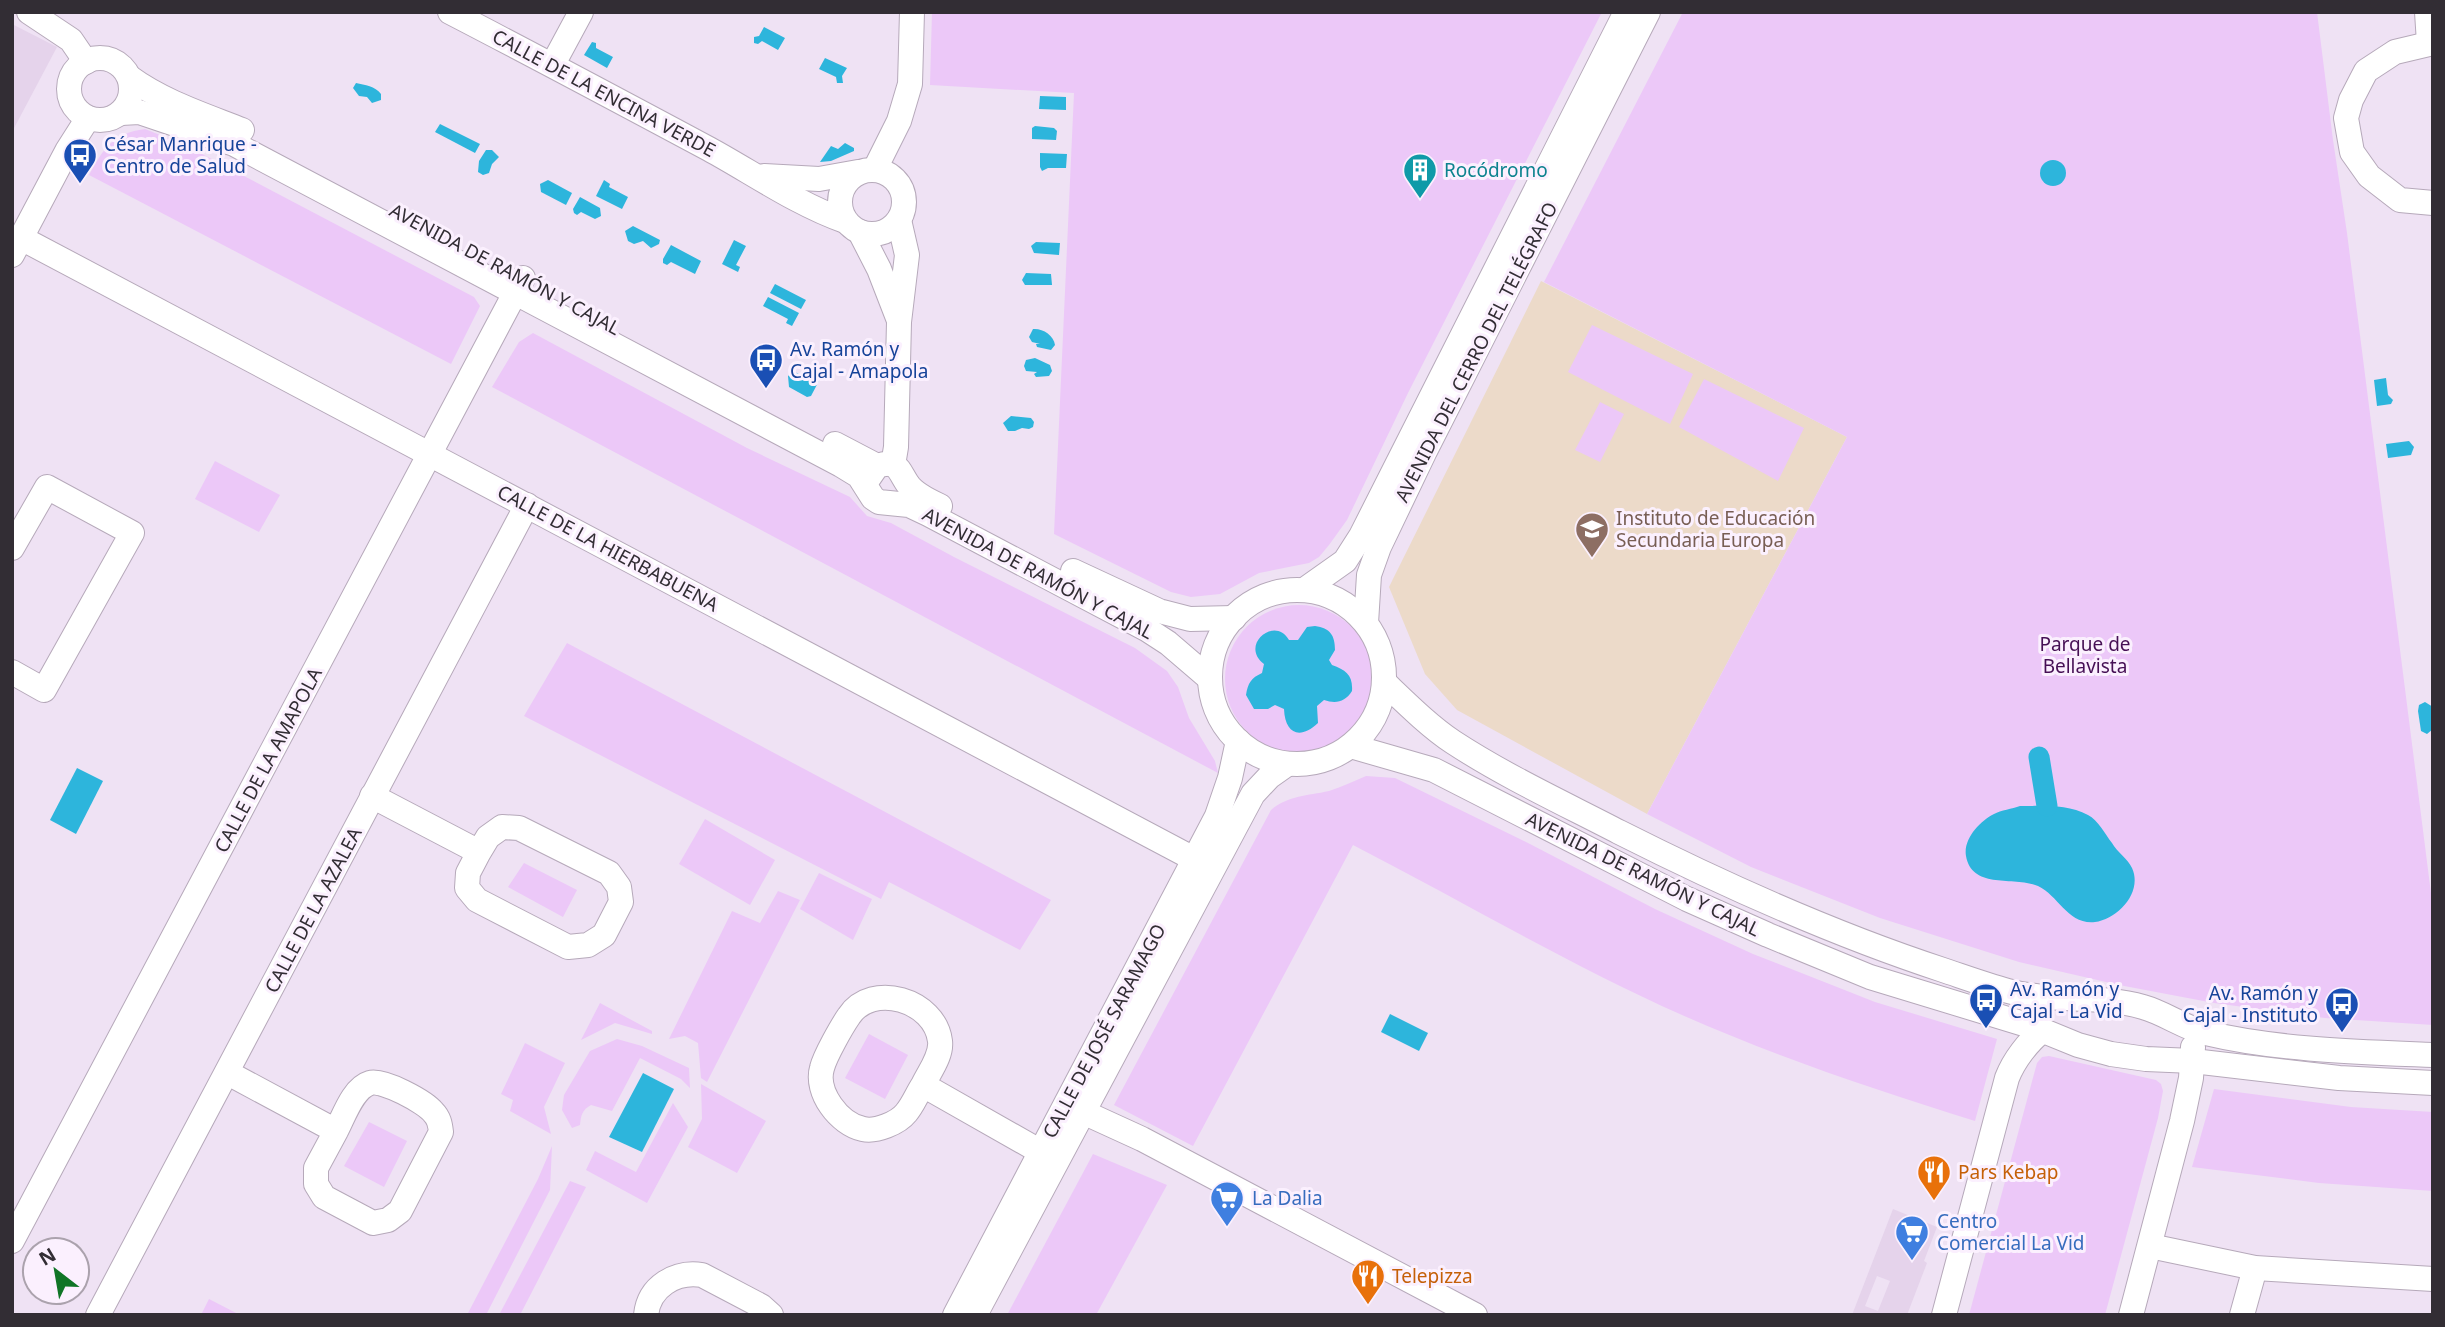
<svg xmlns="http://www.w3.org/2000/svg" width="2445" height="1327" font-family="'Noto Sans',sans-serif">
<rect width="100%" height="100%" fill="#efe2f4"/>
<g fill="#e5d3eb" fill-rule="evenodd">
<polygon points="12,24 57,47 12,132"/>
<path d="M1893,1209L1937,1227L1924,1261L1927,1263L1907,1315H1852ZM1877,1276L1890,1281L1878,1311L1865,1306Z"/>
</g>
<polygon fill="#ecdac9" points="1541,281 1847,437 1647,814 1457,710 1425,674 1389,587"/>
<g fill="#ecc8f8">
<polygon points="932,12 1602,12 1408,393 1347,520 1329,545 1319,557 1309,563 1259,573 1220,594 1191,597 1171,592 1054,534 1074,93 930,85"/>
<polygon points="1683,12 2317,12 2333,140 2347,233 2433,909 2433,1025 2325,1018 2214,1003 2119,985 2019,962 1880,918 1751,867 1647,814 1847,437 1544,282"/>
<path d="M145,129L185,145L474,297L480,306L451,364L89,175C103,149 113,133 145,129Z"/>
<polygon points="1592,325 1693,374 1670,424 1568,372"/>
<polygon points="533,333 747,448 850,497 867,516 891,523 954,557 1135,648 1167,671 1178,687 1189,718 1215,761 1218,773 492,387 519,342"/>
<polygon points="1704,379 1804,428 1778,481 1679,427"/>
<polygon points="1600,402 1624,414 1600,462 1575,450"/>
<polygon points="215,461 280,495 259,532 195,499"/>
<circle cx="1299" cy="679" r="74"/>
<polygon points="567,643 1051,900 1020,950 889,882 881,899 524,716"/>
<path d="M1366,776L1395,778L1528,843L1655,909L1753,954L1875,1002L1997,1039L1975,1121C1876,1090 1777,1057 1682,1015C1569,965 1462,901 1353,845L1193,1146L1114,1105L1271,810C1289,795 1307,796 1329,791C1341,787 1354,781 1366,776Z"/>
<polygon points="705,819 775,860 750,905 679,864"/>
<polygon points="524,863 577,890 563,917 508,887"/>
<polygon points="819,873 872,899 853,940 800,909"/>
<polygon points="778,891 800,900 707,1082 701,1078 698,1043 685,1036 669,1039 732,911 760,923"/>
<polygon points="600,1003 652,1031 652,1034 615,1023 581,1040"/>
<polygon points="869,1034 908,1055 885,1099 845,1078"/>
<path d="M617,1039L642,1046L689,1068L690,1088L681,1079L640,1058L612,1111L591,1105C582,1110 581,1115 580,1125L572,1128L562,1110L564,1095L590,1051Z"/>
<polygon points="525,1043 565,1063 544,1107 551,1134 510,1111 513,1100 501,1094"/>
<polygon points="2049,1056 2156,1080 2161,1084 2163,1091 2158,1118 2105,1315 1969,1315 2037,1063 2042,1057"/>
<polygon points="701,1084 766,1121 737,1173 688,1147 702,1119"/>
<polygon points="2214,1089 2351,1107 2433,1112 2433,1191 2319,1183 2192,1167"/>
<polygon points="673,1103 688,1127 647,1203 586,1170 595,1151 636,1172"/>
<polygon points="369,1122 407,1141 384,1187 344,1166"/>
<polygon points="552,1146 550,1190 486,1315 467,1315 538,1179"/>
<polygon points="1093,1154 1167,1185 1096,1315 1007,1315"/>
<polygon points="570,1181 586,1187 520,1315 499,1315"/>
<polygon points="209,1299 240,1315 201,1315"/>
</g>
<g fill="#2db5dc">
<polygon points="764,27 785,38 778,50 762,41 758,44 754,43 754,37 759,36"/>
<polygon points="592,42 596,43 596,48 613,57 607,68 584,55"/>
<polygon points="825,58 847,68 842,76 843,83 837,83 836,77 819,69"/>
<path d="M356,83C365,85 375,86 381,94V100L372,103L367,97L359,96L353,88Z"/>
<polygon points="1040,96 1066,97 1066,110 1039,109"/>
<polygon points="440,124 480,144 475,153 435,132"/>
<polygon points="1035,126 1054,128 1057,131 1056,140 1032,139 1032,128"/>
<polygon points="845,143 854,148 854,151 831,161 820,162 831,146 838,149"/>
<polygon points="486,150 492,150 499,157 492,164 489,173 483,175 478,172 479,161"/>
<polygon points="1040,153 1067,154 1066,168 1048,168 1042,171 1040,167"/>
<circle cx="2053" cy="173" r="13"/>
<polygon points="548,180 572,193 566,205 541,192 540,184"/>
<polygon points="604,180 610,184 609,187 628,197 622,209 596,196"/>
<polygon points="580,197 600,208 601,216 595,219 581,212 577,215 574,213 573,209"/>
<polygon points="633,226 660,240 659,244 651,248 643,241 634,244 628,241 625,231"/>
<polygon points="734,240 746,246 736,265 740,267 738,272 722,264"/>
<polygon points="1036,242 1060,243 1059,255 1034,253 1031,246"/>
<polygon points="671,245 701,261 695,274 671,262 667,265 663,263 663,259"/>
<polygon points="1026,273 1051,274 1052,285 1025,285 1022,280"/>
<polygon points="775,284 806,300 801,309 770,293"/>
<polygon points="768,297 799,313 792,326 786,323 788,319 763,306"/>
<path d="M1033,329C1042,328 1054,335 1055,345L1051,350L1037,347L1036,344H1040L1032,342L1029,337Z"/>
<polygon points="1035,358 1050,365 1052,371 1049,376 1036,377 1034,374 1037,372 1026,371 1024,366 1026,360"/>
<polygon points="794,372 800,374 806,380 810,380 813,375 820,379 811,396 807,397 789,387 788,376"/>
<polygon points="2386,378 2388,395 2393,400 2391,404 2377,406 2374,380"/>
<polygon points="1011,416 1031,418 1034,422 1033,427 1029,429 1022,428 1015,431 1008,431 1003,423"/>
<polygon points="2409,441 2414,447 2411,455 2388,458 2386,444"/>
<path d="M1315,626C1330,628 1335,635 1335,650L1329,660L1332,665C1346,670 1353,675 1352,691C1345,702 1336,704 1324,700L1317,706L1318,723C1300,740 1285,734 1284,709L1275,705L1268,709H1254L1246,695C1248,683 1251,678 1262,673L1264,664C1239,645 1275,615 1289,640H1298L1307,627Z"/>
<polygon points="2425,702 2433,707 2433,729 2427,734 2421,731 2418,711 2419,705"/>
<polygon points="77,768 103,781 76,834 50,820"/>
<path d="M2020,806C2042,806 2067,804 2088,815C2098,820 2105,834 2112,843C2117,852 2128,859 2132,868C2143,892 2118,919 2095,922C2068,925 2059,896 2038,886C2015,876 1972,890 1966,856C1963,839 1980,821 1994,814C2001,810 2012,809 2020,806Z"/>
<polygon points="1390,1014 1428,1033 1419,1051 1381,1032"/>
<polygon points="643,1073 674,1089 642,1152 609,1137"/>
</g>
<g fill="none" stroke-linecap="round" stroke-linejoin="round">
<polyline stroke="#2db5dc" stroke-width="21" points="2039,757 2047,806"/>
<g stroke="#b6a9ba" stroke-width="26">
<g id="minor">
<polyline points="29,12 71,40 86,62"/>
<path d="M450,12C537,57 623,103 709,149C753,173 797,204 845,221"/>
<polyline points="2427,12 2429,43"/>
<polyline points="2433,43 2395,52 2366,71 2351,100 2346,118 2352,152 2369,176 2400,200 2433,203"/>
<circle cx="100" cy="89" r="31"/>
<polyline points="553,64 581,12"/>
<path d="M129,77C163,102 204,115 242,130"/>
<polyline points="121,113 139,112 234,144 841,465 859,476 873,498 879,502 909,505 928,514 1148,630 1168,643 1210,679"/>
<polyline points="875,169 899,121 910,84 912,12"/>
<circle cx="872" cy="202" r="32"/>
<polyline points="764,176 819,179 858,172"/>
<polyline points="860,232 879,269 898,318"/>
<polyline points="21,238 1194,859"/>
<polyline points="12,255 67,151 88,118"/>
<polyline points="835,444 877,466"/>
<polyline points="893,465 896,447 899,322 907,255 899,220"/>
<path d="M868,479L877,466C897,459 898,469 907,483C913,493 929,501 940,506"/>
<polyline points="12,548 47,487 132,533 44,690 12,672"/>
<polyline points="1073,571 1159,611 1190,619 1234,618"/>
<polyline points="1304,590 1345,561 1361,536 1626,12"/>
<circle cx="1297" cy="677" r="87"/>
<polyline points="1366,623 1369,575 1379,547 1425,451 1648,12"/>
<path d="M1384,682C1406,703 1429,726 1453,742C1505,776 1563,803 1619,832C1724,885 1830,933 1943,970C1964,977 1986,985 2008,991C2052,1003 2099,994 2143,1007C2165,1013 2184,1028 2206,1033C2277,1050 2360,1052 2433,1055"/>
<polyline points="1354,747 1434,770 1687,899 1768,935 1870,977 2034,1027 2078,1045 2111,1054 2146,1059 2193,1061 2339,1078 2433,1083"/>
<polyline points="372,796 479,852 468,873 467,888 477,900 568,947 588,945 604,935 621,902 619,887 609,873 519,828 502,827 488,837 479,852"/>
<path d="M228,1073L336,1131L316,1168V1184L324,1197L373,1223L388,1220L400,1211L441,1132C440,1124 439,1118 433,1112C425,1102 383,1079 370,1083C353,1088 344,1116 336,1131"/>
<path d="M923,1085C917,1094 913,1105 906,1113C898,1123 876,1132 863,1129C839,1124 815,1092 822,1068C825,1056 842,1026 849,1016C872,981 935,1000 940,1041C942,1056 929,1072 923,1085L1041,1152"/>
<polyline points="1083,1112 1142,1139 1475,1315"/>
<polyline points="12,1241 523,278"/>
<polyline points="2150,1246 2255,1268 2433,1279"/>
<polyline points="98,1315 527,505"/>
<path d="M646,1315C649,1286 676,1271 702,1275L761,1306L771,1315"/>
<polyline points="955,1315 1217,816 1230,778 1238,741"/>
<polyline points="975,1315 1253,794 1269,777 1286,765"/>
<path d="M1944,1315L2007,1078C2014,1060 2028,1042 2043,1030"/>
<polyline points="2131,1315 2182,1121 2191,1078 2193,1047"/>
<polyline points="2242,1315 2255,1268"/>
</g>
</g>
<use href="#minor" stroke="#fff" stroke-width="24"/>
</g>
<defs>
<g id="bus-pin" transform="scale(1.75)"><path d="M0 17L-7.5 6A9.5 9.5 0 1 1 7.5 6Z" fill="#1a4fb4" stroke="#fbf0fe"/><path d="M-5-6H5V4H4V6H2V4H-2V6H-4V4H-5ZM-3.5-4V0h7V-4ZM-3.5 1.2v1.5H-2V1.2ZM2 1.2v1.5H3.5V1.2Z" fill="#fff"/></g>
<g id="building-pin" transform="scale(1.75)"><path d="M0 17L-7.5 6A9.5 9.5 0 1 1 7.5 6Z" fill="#0f9aa8" stroke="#fbf0fe"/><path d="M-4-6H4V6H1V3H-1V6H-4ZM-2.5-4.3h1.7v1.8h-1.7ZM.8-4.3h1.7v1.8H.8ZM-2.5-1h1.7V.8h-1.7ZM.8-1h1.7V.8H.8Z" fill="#fff"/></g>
<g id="school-pin" transform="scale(1.75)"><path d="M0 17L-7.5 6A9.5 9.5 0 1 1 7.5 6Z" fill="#8d6e63" stroke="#fbf0fe"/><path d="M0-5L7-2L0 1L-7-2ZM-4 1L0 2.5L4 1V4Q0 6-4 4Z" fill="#fff"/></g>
<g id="restaurant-pin" transform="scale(1.75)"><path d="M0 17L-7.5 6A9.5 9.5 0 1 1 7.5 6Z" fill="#e8710a" stroke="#fbf0fe"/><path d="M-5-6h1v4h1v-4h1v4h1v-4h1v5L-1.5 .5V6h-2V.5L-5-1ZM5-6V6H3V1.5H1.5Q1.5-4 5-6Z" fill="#fff"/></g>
<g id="supermarket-pin" transform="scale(1.75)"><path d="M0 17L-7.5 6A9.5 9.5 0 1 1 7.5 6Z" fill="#3f7fe0" stroke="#fbf0fe"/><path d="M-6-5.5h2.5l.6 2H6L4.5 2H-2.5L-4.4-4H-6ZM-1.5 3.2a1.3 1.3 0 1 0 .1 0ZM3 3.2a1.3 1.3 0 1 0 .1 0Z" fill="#fff"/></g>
</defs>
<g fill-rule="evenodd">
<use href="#bus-pin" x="80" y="155"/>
<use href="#building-pin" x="1420" y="170"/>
<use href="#bus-pin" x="766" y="360"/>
<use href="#school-pin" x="1592" y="529"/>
<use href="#bus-pin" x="1986" y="1000"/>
<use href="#bus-pin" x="2342" y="1004"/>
<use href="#restaurant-pin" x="1934" y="1172"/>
<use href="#supermarket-pin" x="1227" y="1198"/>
<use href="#supermarket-pin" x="1912" y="1232"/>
<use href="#restaurant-pin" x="1368" y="1276"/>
</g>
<g text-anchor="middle" stroke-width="6" stroke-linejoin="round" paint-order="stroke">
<g font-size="19" fill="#322d34" stroke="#fbf0fe">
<text transform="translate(604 93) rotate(28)" y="7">CALLE DE LA ENCINA VERDE</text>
<text transform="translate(505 269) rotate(28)" y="7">AVENIDA DE RAMÓN Y CAJAL</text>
<text transform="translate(1476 352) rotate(-63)" y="7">AVENIDA DEL CERRO DEL TELÉGRAFO</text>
<text transform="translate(608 548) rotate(28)" y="7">CALLE DE LA HIERBABUENA</text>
<text transform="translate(1038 573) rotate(28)" y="7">AVENIDA DE RAMÓN Y CAJAL</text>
<text transform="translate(268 760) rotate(-62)" y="7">CALLE DE LA AMAPOLA</text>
<text transform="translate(1643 874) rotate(26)" y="7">AVENIDA DE RAMÓN Y CAJAL</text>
<text transform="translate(313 910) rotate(-62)" y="7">CALLE DE LA AZALEA</text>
<text transform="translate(1104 1031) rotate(-62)" y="7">CALLE DE JOSÉ SARAMAGO</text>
</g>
<g font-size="19" fill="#164399" stroke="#fbf0fe" text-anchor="start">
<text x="104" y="151">César Manrique -<tspan x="104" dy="22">Centro de Salud</tspan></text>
<text x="790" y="356">Av. Ramón y<tspan x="790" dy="22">Cajal - Amapola</tspan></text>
<text x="2010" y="996">Av. Ramón y<tspan x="2010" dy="22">Cajal - La Vid</tspan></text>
<text x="2318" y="1000" text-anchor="end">Av. Ramón y<tspan x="2318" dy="22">Cajal - Instituto</tspan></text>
</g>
<g font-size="19" fill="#0d838f" stroke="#fbf0fe" text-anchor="start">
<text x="1444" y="177">Rocódromo</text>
</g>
<g font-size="19" fill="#785e54" stroke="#fbf0fe" text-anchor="start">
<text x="1616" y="525">Instituto de Educación<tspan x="1616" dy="22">Secundaria Europa</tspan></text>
</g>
<g font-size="19" fill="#461055" stroke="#fbf0fe">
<text x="2085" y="651">Parque de<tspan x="2085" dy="22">Bellavista</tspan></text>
</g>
<g font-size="19" fill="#c56008" stroke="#fbf0fe" text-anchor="start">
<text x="1958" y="1179">Pars Kebap</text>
<text x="1392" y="1283">Telepizza</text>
</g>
<g font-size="19" fill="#366cbe" stroke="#fbf0fe" text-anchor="start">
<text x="1252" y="1205">La Dalia</text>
<text x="1937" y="1228">Centro<tspan x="1937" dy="22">Comercial La Vid</tspan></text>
</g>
</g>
<rect width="2445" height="1327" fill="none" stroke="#322d34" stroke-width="28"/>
<g transform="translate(56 1271) rotate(329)"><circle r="33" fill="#fbf0fe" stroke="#aba2ad" stroke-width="2"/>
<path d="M0-5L12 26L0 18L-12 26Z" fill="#107526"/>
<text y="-10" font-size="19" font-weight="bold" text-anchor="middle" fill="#322d34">N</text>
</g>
</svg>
